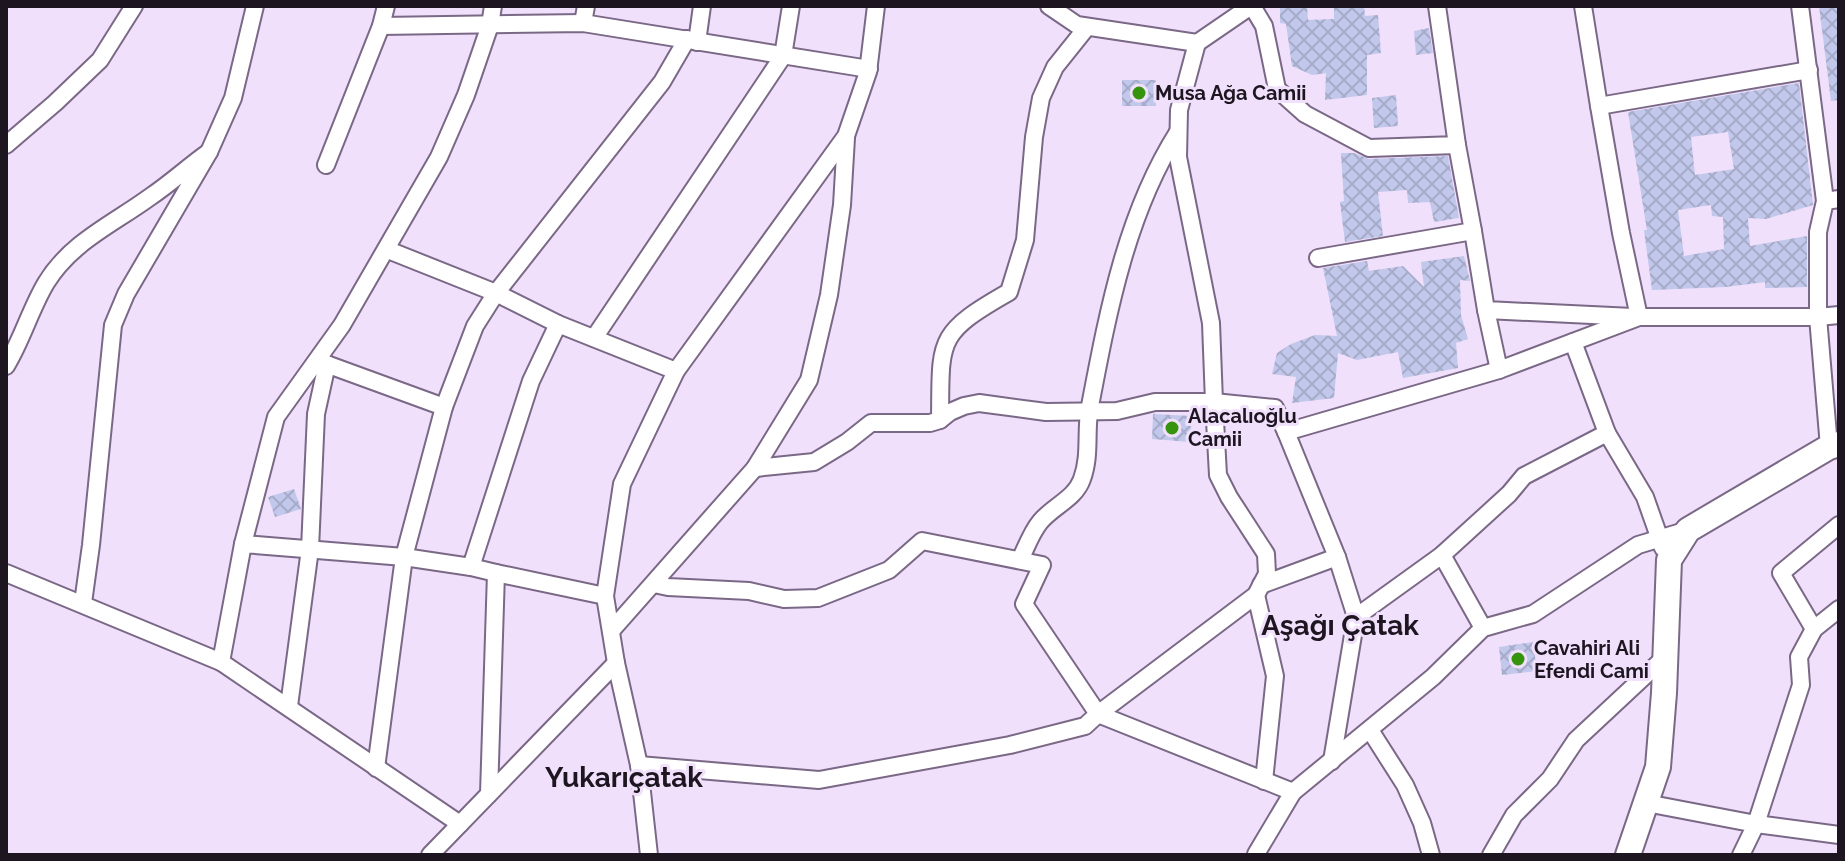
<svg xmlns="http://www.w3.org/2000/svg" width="1845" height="861" font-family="Raleway,sans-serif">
<defs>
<pattern id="building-cross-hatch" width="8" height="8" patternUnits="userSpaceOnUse" patternTransform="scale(2)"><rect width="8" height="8" fill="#c2c8eb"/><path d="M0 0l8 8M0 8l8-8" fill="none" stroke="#a6abc9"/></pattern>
</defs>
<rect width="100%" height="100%" fill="#f0e0fb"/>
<g fill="url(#building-cross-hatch)" fill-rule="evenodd">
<polygon points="1280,6 1307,6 1308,20 1334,19 1334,6 1364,6 1365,16 1378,15 1381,53 1367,55 1367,95 1325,100 1326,73 1312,75 1292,66 1286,24 1280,23"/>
<polygon points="1819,6 1839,6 1839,100 1831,101"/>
<polygon points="1429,28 1433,53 1416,55 1414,31"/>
<rect x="1122" y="80" width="34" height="26"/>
<path d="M1799,83L1813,205L1766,219L1748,218L1750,246L1807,236V287L1765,288V282L1726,287L1652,290L1644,230H1647L1628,112ZM1728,132L1734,169L1695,175L1691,137ZM1711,205L1712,216L1723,217L1724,249L1684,256L1678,210Z"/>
<polygon points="1396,95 1398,126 1374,128 1372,98"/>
<polygon points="1341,153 1354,153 1369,159 1448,156 1459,218 1434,222 1430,202 1408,203 1407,190 1378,192 1383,236 1345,242 1340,202 1344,201"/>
<polygon points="1464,256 1470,281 1460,280 1461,315 1468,339 1456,343 1458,368 1403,378 1398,352 1357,360 1338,353 1334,398 1292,403 1296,377 1272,374 1277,353 1291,344 1315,335 1337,336 1323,268 1367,261 1369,271 1403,266 1424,287 1421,262"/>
<polygon points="1153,414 1192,416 1190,442 1152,439"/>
<polygon points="294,489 301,509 275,517 268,497"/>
<polygon points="1533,642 1537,671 1502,675 1499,647"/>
</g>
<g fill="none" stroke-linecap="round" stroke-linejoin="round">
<g stroke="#7a6886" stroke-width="20">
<g id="street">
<polyline points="1049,6 1077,25 1197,43 1251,6"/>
<polyline points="1252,6 1264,26 1277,89 1305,114 1369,148 1457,145 1437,6"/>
<polyline points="1583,6 1599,106"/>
<polyline points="1800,6 1825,201"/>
<polyline points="583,23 586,6"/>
<polyline points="381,26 583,23 869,69"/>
<polyline points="697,42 702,6"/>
<polyline points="1809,70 1599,106 1621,233 1639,317 1818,317 1829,447"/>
<polyline points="6,145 55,103 100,60 134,6"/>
<polyline points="209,152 233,98 255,6"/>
<polyline points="326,165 381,26 386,6"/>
<polyline points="1839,199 1825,201 1818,232 1818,317 1839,315"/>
<polyline points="1473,231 1486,310 1633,317"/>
<polyline points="388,250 496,293 558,324 676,371"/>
<polyline points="1318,258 1473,231 1457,145"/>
<polyline points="1486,310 1499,370"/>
<polyline points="594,338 783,56 791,6"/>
<polyline points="1573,342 1607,433 1645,497 1663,548"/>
<polyline points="318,361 444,407"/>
<path d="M6,366C22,340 30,310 46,283C71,242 113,224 150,197C171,183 189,166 209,152L126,294L113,325L91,545L83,603"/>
<path d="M940,420C941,340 935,334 1009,292L1025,240L1034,137L1041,98L1055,67L1087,27"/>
<polyline points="1286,432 1337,557 1356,617 1332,761"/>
<polyline points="755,468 814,462 847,442 871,423 930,423 940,420 950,412 964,406 979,403 1046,412 1117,411 1155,402 1214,402 1211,323 1178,157 1179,110 1197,43"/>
<polyline points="243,544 276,417 342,325 439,157 466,95 490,25 493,6"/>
<polyline points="1442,555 1483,628"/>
<path d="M1020,560C1026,548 1031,533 1040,522C1053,506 1075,499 1082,479C1091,455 1085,430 1090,406C1108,312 1126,214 1178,132"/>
<polyline points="471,567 496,573 489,794"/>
<polyline points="6,573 221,662"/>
<polyline points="496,573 605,596"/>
<polyline points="1261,585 1337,557"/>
<polyline points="1256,595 1275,676 1264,781"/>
<polyline points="1839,609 1814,629 1799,657 1801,685 1756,824 1839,835"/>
<polyline points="1356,617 1442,555 1509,494 1524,476 1607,433"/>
<polyline points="1814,629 1781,573 1839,525"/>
<polyline points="611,631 755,468 809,380 829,295 842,205 846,138"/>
<polyline points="289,706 310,549 316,414 327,364"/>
<polyline points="1370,730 1405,785 1422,823 1431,855"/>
<polyline points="639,765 819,780 1010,745 1085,726 1098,714 1024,604 1042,565 922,541 889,570 818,598 784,599 749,591 668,587 654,584"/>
<polyline points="376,768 404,557 444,407 475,326 496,293 662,82 687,39"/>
<polyline points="1293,792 1433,677 1483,628 1533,614 1638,545 1688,530"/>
<polyline points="1646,803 1756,824 1741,855"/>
<polyline points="460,824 221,662 243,544 404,557 471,567 531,381 558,324"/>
<polyline points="1256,854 1293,792 1098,714 1256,595 1267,574 1266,554 1229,497 1218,475 1214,402 1275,408 1286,432 1499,370 1639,317"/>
<polyline points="430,855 616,663"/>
<polyline points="649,855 639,765 616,663 605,596 622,484 676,371 846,136 868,72 876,6"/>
<polyline points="1491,855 1514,815 1550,779 1576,740 1665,657"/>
</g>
</g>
<g stroke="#7a6886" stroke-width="28">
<polyline id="secondary" points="1628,855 1658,767 1664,693 1669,560 1688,530 1829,447 1839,444"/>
</g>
<use href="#street" stroke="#fff" stroke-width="16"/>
<use href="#secondary" stroke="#fff" stroke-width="24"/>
</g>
<g fill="#35930e" stroke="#f0e0fb" stroke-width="3">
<circle cx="1139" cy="93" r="8"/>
<circle cx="1172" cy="428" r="8"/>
<circle cx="1518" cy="659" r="8"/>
</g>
<g text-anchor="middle" stroke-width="6" stroke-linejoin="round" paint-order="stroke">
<g font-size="20" font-weight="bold" fill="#1d1621" stroke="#f0e0fb" text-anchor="start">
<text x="1155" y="100">Musa Ağa Camii</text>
<text x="1188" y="423">Alacalıoğlu<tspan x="1188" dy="23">Camii</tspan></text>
<text x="1534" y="655">Cavahiri Ali<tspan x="1534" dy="23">Efendi Cami</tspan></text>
</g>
<g font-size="28" font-weight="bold" fill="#1d1621" stroke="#f0e0fb">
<text x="1340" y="635">Aşağı Çatak</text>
<text x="624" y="787">Yukarıçatak</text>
</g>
</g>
<rect width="1845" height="861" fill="none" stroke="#1d1621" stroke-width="16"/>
</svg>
